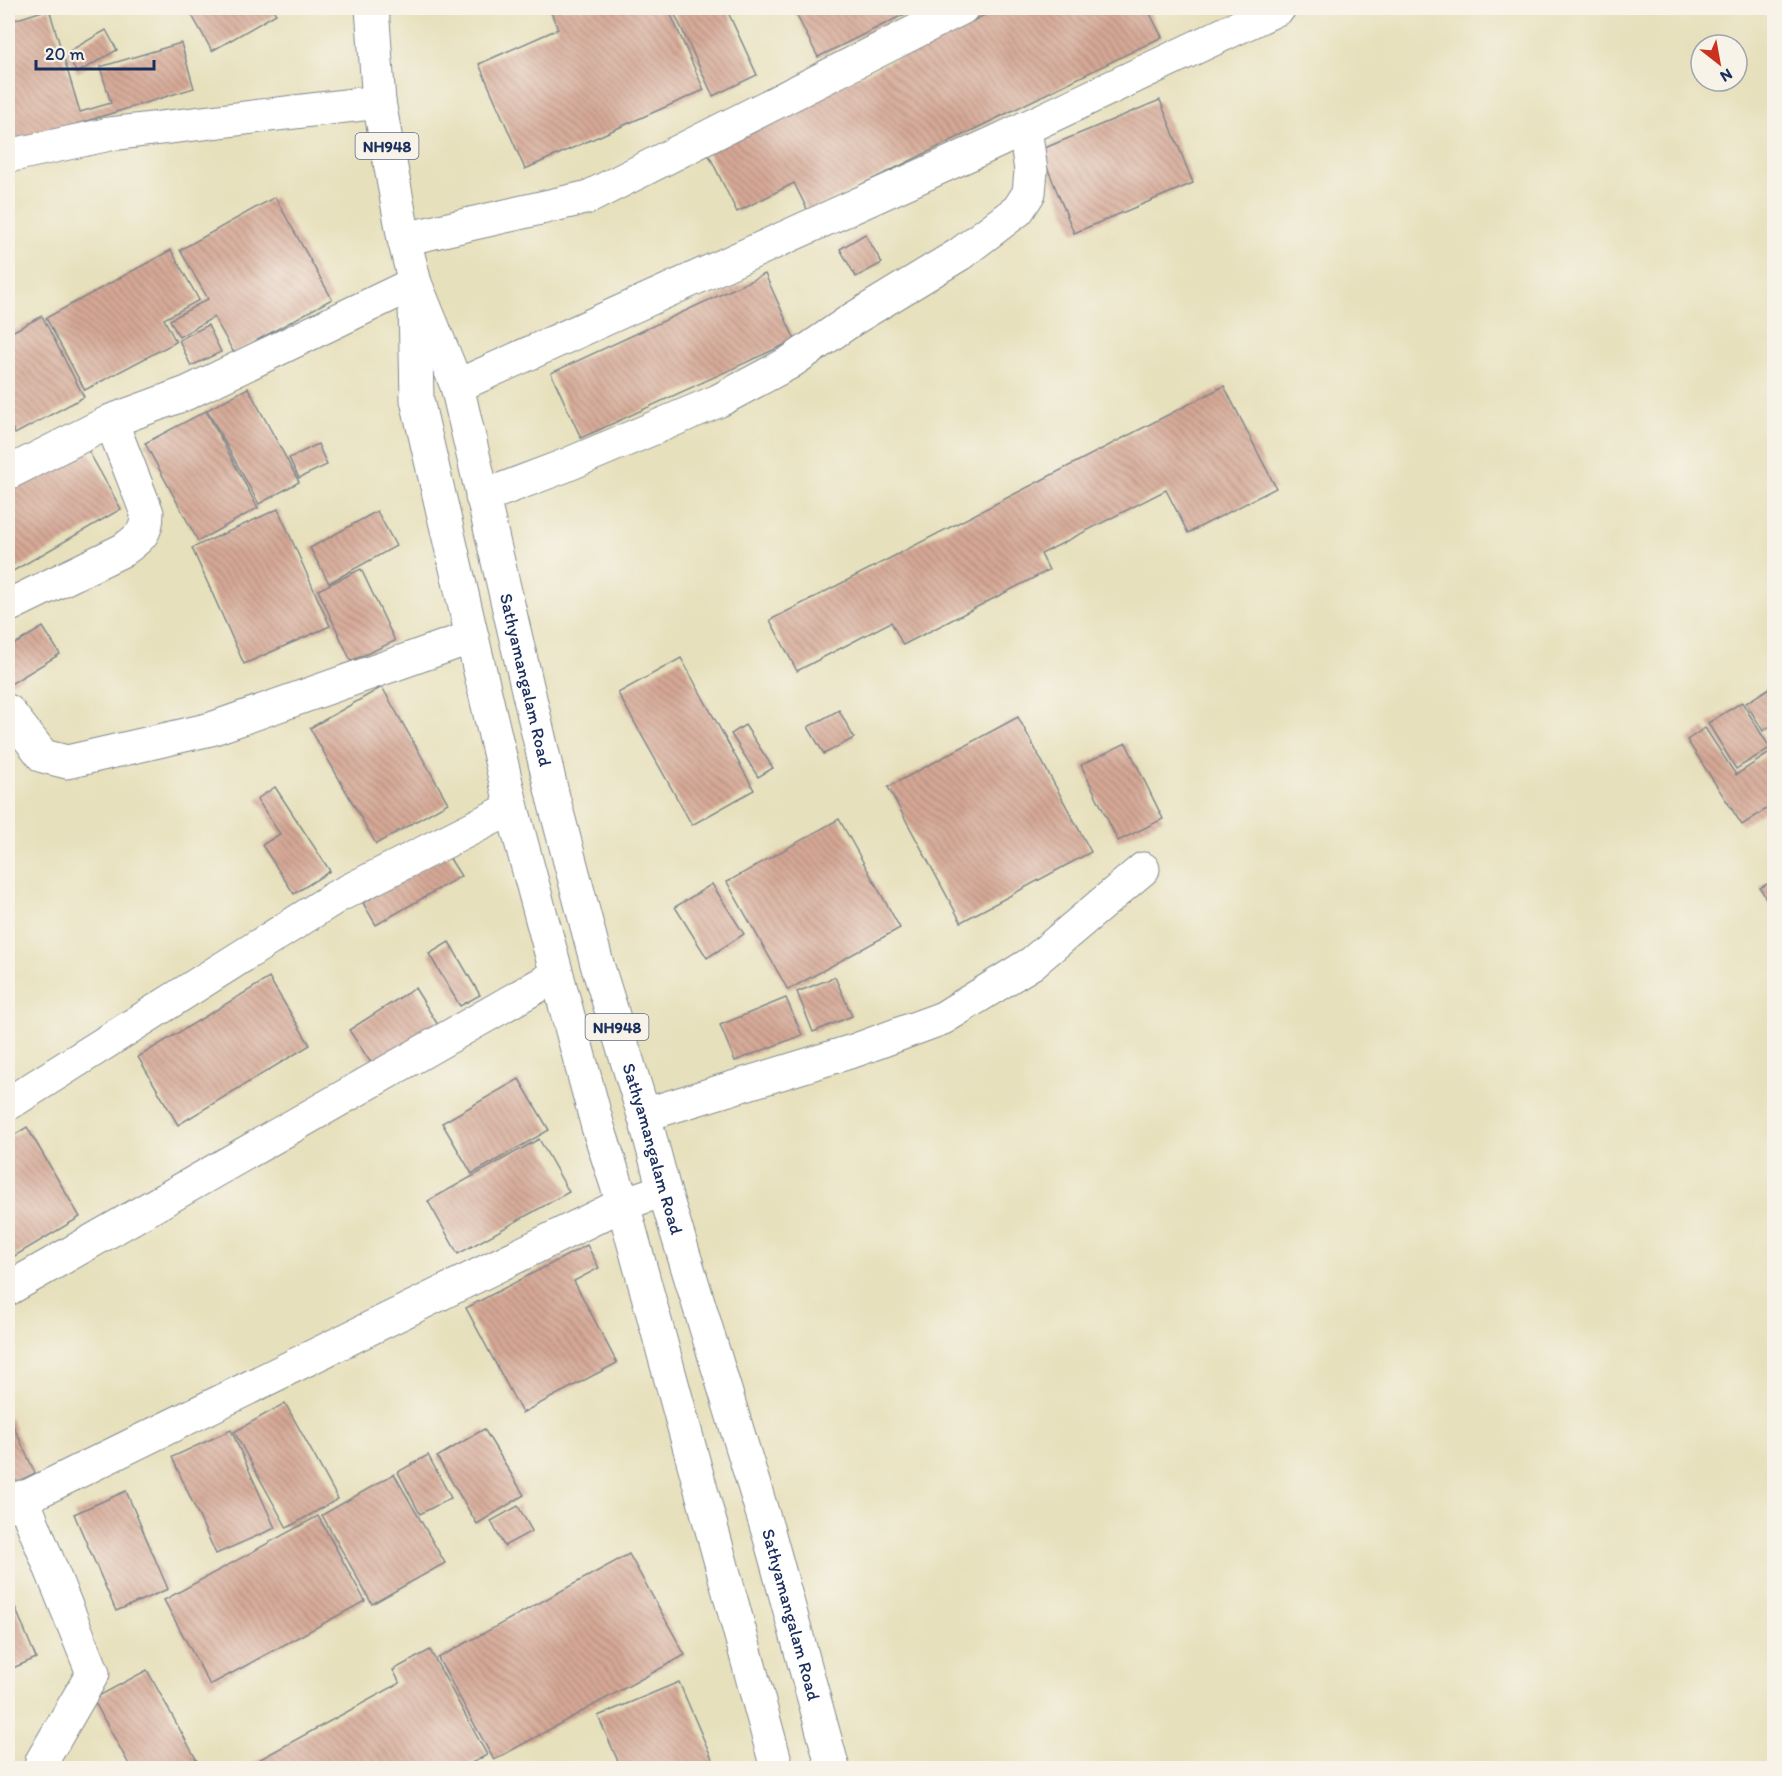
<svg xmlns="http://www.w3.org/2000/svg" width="1782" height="1776" font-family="Itim,sans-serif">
<defs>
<pattern id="building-back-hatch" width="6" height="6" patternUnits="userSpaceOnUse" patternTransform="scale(1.5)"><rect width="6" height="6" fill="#d6a895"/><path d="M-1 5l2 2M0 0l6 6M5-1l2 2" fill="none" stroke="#ad897d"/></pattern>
</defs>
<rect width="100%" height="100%" fill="#f7f3e8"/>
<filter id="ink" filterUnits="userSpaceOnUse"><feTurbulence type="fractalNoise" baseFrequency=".0167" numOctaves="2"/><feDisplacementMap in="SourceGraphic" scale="12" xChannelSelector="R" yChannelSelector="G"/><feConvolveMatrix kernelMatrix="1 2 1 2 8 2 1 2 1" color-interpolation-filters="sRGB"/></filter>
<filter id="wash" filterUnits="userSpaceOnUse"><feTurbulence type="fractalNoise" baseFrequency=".008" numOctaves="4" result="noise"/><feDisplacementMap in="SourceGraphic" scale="24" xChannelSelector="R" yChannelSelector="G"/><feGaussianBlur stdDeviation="1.35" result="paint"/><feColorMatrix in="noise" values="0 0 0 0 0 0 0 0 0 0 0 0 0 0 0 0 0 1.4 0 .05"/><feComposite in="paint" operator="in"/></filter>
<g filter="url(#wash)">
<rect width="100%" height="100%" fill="#e7e0bc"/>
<g id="blocks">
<g fill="url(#building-back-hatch)">
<polygon points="188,8 272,8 276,14 212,51"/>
<polygon points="549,8 668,8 704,90 525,169 479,64 558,29"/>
<polygon points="672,8 726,8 757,75 713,96"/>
<polygon points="793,8 917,8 818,57"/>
<polygon points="999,8 1147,8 1162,37 808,211 794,183 737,212 707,151"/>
<polygon points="49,9 80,112 111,103 100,67 181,43 194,88 15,143 8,122 8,22"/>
<polygon points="106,30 117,50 77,73 66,53"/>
<polygon points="1160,100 1193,183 1074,233 1040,150"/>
<polygon points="275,197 332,299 234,353 214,317 179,337 170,320 208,299 180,250"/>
<polygon points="865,234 882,263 856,277 840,249"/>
<polygon points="171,250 199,300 164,319 176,342 85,390 46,318"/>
<polygon points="765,274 795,340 581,438 551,373"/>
<polygon points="42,316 84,397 15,434 10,424 8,426 8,334"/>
<polygon points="208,325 221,352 191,366 179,340"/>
<polygon points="1224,386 1276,488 1188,533 1166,490 1041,554 1049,570 903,645 891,622 797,671 770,620"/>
<polygon points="248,388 299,482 259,504 207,410"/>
<polygon points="206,411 258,508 198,541 145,443"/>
<polygon points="84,443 121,509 8,574 8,486"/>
<polygon points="318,444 327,465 299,478 289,458"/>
<polygon points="278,509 330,626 244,664 192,548"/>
<polygon points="377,511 396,546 329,583 310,548"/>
<polygon points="361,569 395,641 351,661 318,590"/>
<polygon points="43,627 60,654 9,685 8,648"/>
<polygon points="681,658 754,790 692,825 618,693"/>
<polygon points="1774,685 1774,724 1763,731 1746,703"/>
<polygon points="382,687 448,803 376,844 310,728"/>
<polygon points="1742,702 1770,748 1736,769 1708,723"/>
<polygon points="839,710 854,738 824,754 808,727"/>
<polygon points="1018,717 1091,852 961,922 888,787"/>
<polygon points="745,725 773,768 758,777 731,734"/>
<polygon points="1705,728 1736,775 1771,752 1774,758 1774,804 1742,825 1687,740"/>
<polygon points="1126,743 1163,819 1118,841 1081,765"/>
<polygon points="275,787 330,871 294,894 262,845 280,834 257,799"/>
<polygon points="839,819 900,928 788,990 727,882"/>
<polygon points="447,854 461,876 376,925 363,903"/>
<polygon points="1774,880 1774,912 1760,888"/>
<polygon points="712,884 744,934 707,958 675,907"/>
<polygon points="449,942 480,995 460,1006 429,954"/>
<polygon points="835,977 852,1016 813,1032 797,992"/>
<polygon points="269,978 310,1045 178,1125 138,1057"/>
<polygon points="415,988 438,1025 373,1066 349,1030"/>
<polygon points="786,998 802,1035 735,1061 720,1025"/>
<polygon points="519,1079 549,1130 472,1174 442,1123"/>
<polygon points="27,1127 80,1217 8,1260 8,1139"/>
<polygon points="539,1139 569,1192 458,1254 428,1201"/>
<polygon points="587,1245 599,1268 574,1281 617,1363 522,1413 466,1308"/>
<polygon points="285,1403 338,1499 287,1528 234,1432"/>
<polygon points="8,1414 35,1473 8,1487"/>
<polygon points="484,1429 524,1495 477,1524 437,1457"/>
<polygon points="231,1430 275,1528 216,1554 172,1457"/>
<polygon points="428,1455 451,1498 420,1514 398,1472"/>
<polygon points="394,1474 445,1563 372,1604 322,1515"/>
<polygon points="126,1491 168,1589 116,1611 74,1514"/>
<polygon points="518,1506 532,1531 504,1546 491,1521"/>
<polygon points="318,1516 365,1601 210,1685 164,1600"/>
<polygon points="629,1554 685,1655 494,1760 438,1658"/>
<polygon points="8,1590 36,1658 8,1670"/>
<polygon points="430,1650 487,1755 462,1768 247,1768 246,1767 400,1683 393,1670"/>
<polygon points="147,1670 201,1768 131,1768 93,1699"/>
<polygon points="679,1682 716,1768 621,1768 598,1716"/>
</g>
</g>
</g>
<g filter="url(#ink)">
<use href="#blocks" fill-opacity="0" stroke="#81888d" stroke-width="1.5"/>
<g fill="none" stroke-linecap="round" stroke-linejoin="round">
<g stroke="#81888d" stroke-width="35">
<g id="minor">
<polyline points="8,156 110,134 379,102"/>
<polyline points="404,239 589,197 962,8"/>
<polyline points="457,386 996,142 1279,8"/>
<polyline points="8,473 111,421 187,393 415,283"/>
<polyline points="482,497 564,466 718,401 789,363 853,319 960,254 1018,210 1029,193 1031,171 1025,128"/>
<path d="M8,606L123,550C139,538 147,534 147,513L111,421"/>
<polyline points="8,711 43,756 67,762 211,729 472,637"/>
<polyline points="8,1104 336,897 512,808"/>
<polyline points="644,1115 856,1050 943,1018 1032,963 1143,869"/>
<polyline points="8,1289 557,975"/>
<polyline points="22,1497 93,1673 42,1761 46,1768"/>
<polyline points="8,1506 623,1204 664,1190"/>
</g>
</g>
<g stroke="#81888d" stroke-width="35">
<g id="highway">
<path id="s1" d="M372,8L379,102L404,239L415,283L457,386L553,797L597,964L644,1115L664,1190L770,1538L833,1768"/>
<polyline points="415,303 417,400 472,637 512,808 598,1127 623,1204 777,1768"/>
</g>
</g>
<use href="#minor" stroke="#fff" stroke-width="33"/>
<use href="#highway" stroke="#fff" stroke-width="33"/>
</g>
</g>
<g text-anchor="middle" stroke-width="4.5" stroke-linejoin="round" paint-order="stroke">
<g fill="#f7f3e8" stroke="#5d6a87" stroke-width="1.5">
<rect x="355.5" y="133" width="63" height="26" rx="4.5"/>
<rect x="585.5" y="1014" width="63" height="26" rx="4.5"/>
</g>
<g font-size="16" font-weight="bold" fill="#1b2f5e">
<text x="387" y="152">NH948</text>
<text x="617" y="1033">NH948</text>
</g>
<g font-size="18" fill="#1b2f5e" stroke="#f7f3e8">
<text dy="6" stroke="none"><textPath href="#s1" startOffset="692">Sathyamangalam Road</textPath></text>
<text dy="6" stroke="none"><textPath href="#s1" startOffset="1178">Sathyamangalam Road</textPath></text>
<text dy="6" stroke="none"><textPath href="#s1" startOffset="1664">Sathyamangalam Road</textPath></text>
</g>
</g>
<rect width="1782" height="1776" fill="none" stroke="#f7f3e8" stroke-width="30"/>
<g transform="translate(1719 63) rotate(149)"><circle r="28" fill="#f7f3e8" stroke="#9fa5b1" stroke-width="1.5"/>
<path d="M0-4.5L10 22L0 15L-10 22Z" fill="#c8321e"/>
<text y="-9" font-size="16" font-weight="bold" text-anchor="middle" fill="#1b2f5e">N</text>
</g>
<path d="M36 60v9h118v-9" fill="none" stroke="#1b2f5e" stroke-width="3"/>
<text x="45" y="60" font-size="18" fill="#1b2f5e" stroke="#f7f3e8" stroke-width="4.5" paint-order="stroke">20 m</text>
</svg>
